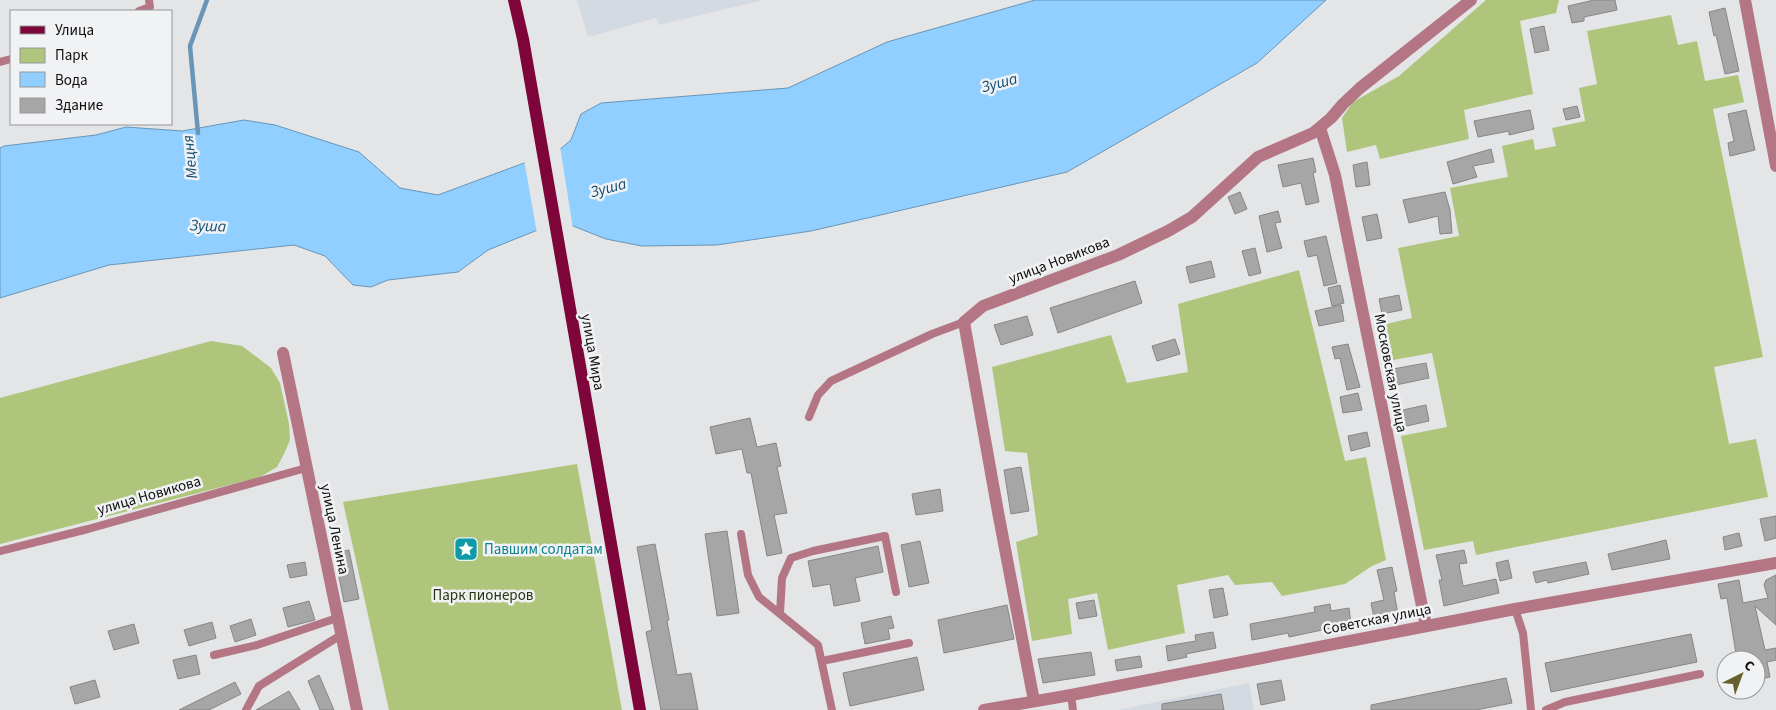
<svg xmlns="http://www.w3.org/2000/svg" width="1776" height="710" font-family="'Source Sans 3',sans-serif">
<rect width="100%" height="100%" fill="#e4e5e6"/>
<g fill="#d4dae2">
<polygon points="577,0 763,0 659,25 656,18 588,37"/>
<polygon points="1249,683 1254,710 1118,710"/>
</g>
<g fill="#afc57c">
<polygon points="1486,0 1559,0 1556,13 1520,21 1533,94 1464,110 1469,139 1380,159 1376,145 1347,152 1342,118 1353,102 1399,76"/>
<polygon points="1671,15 1678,45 1697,41 1705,81 1738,75 1744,102 1713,109 1763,357 1714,367 1729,444 1756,439 1768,497 1476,555 1473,541 1424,550 1401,436 1447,427 1432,353 1393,360 1386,324 1412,318 1398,248 1459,236 1450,188 1508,177 1502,146 1533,139 1535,150 1556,146 1552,128 1585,121 1579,88 1597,84 1587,31"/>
<polygon points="1299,270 1345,461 1366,457 1386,560 1372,566 1345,584 1282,596 1272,582 1235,585 1228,575 1177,585 1185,633 1108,650 1097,593 1068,599 1072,634 1032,641 1016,542 1038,535 1027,453 1005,451 992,367 1111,335 1127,383 1188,372 1178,304"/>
<polygon points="211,341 242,346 271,368 280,383 289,424 290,440 284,454 277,467 260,477 0,544 0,398"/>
<polygon points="577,464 622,710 389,710 343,502"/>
</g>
<polygon fill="#90cfff" stroke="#6995b7" points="1035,0 1326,0 1257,63 1067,172 811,231 717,245 642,246 606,239 568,224 550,225 488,250 458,272 388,280 371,287 353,285 325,256 294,245 109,265 0,298 0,148 4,146 96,135 126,127 182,131 244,120 275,125 359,152 400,188 438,195 559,150 571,140 581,114 601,103 788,88 887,42"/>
<polygon fill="#e4e5e6" points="560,146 573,229 568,227 551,227 537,233 524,160"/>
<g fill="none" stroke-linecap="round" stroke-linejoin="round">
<polyline stroke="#6995b7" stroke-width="4.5" points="198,133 190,46 207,0"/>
</g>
<g fill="#a7a6a7" stroke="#878687">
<polygon points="1594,0 1615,0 1617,10 1584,17 1584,21 1572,23 1568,6"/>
<polygon points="1725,8 1739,71 1725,74 1716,35 1714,36 1709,12"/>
<polygon points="1544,26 1549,50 1535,53 1530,29"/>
<polygon points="1577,106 1580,117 1566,120 1563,109"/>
<polygon points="1530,110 1534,129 1509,135 1509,131 1478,137 1474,121"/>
<polygon points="1746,110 1755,150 1730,156 1728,143 1734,141 1728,114"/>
<polygon points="1491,149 1494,162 1473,166 1477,177 1453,184 1447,162"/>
<polygon points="1313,158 1316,172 1313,173 1319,202 1306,205 1301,183 1283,187 1278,165"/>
<polygon points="1367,162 1370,185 1356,187 1353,165"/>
<polygon points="1240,192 1247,209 1235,214 1228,197"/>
<polygon points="1445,192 1450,210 1452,233 1440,234 1438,216 1409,223 1403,200"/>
<polygon points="1278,211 1281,222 1275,223 1282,248 1267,252 1259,216"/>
<polygon points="1377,214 1382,238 1367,241 1362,217"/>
<polygon points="1326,236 1337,283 1324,286 1317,255 1308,257 1304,241"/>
<polygon points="1255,248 1261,273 1249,276 1242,251"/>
<polygon points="1211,261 1215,277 1190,283 1186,267"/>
<polygon points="1135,281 1142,303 1058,333 1050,308"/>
<polygon points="1340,285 1344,303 1332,306 1328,288"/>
<polygon points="1399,295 1402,310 1382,314 1379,299"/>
<polygon points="1341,305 1344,321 1319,326 1315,311"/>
<polygon points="1027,316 1033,335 1001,345 994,325"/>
<polygon points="1175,339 1180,354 1157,361 1152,346"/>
<polygon points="1348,344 1360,387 1347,390 1340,358 1335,359 1332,347"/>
<polygon points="1426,363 1429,378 1396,385 1393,369"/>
<polygon points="1358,393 1362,410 1343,413 1340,397"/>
<polygon points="1426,405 1429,421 1402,427 1398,411"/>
<polygon points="750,418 757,447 776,443 781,466 777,467 787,513 774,515 782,553 767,556 751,473 747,473 742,449 716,454 710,427"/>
<polygon points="1367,432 1370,446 1351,451 1348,436"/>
<polygon points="1021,467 1029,511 1011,514 1004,470"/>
<polygon points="940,489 943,511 916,515 912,494"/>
<polygon points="1776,516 1776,538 1765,541 1760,519"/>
<polygon points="727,531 739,613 717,616 705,534"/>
<polygon points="1739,533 1742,546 1725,550 1723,537"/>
<polygon points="1666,540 1670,559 1612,570 1608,554"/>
<polygon points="920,541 929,583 909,587 901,545"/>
<polygon points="655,544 669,620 667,621 677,675 691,673 698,710 661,710 646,632 652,630 637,547"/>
<polygon points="878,546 883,572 855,578 860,601 834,606 830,584 813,587 808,561"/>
<polygon points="349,550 359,599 344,602 334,553"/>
<polygon points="1464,550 1467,563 1459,564 1463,586 1496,579 1499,593 1444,606 1439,580 1442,580 1436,555"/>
<polygon points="1508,560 1512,578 1500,581 1496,563"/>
<polygon points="305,562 307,575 290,578 287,565"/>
<polygon points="1586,562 1589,574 1548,583 1547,580 1536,583 1533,572"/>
<polygon points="1392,567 1397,591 1394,592 1398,614 1374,618 1371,603 1384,600 1377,570"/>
<polygon points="1776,575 1776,625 1755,606 1765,650 1776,648 1776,660 1767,662 1770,677 1756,680 1756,660 1737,660 1727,598 1721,599 1718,584 1739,580 1743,603 1768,598 1764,585 1766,580"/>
<polygon points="1223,588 1228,615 1214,618 1209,590"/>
<polygon points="1094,600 1097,616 1079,619 1076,603"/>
<polygon points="309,601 315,620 288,627 283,608"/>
<polygon points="1330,604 1331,611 1349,608 1351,624 1289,637 1288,633 1252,640 1250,624 1315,612 1314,607"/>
<polygon points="1007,605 1014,639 944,653 938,620"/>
<polygon points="891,616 894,628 888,629 890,639 865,644 861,623"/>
<polygon points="251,619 256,635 235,642 230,626"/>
<polygon points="212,622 216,638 189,646 184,630"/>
<polygon points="134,624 139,643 114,650 108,631"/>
<polygon points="1213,632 1216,648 1186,654 1187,657 1168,661 1166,646 1196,641 1195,635"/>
<polygon points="1691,634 1697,662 1551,692 1545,663"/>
<polygon points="1091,652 1095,675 1043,683 1038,659"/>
<polygon points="196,655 200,674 178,679 173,660"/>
<polygon points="1140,656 1142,667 1117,671 1115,660"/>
<polygon points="917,657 924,690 850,706 843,673"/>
<polygon points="319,675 334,710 320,710 308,681"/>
<polygon points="1506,678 1512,703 1476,710 1371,710 1371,705"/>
<polygon points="95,680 100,697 75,704 70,687"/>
<polygon points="1281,680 1285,700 1261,705 1257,684"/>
<polygon points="235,682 241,694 209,710 179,710"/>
<polygon points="289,691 300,710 256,710"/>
<polygon points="1221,694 1224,710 1162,710 1162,704"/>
</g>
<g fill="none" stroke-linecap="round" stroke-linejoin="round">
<g stroke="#b47685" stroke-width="8">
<polyline points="139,11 150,7 149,0"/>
<polyline points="0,62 11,59"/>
<polyline points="809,417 818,395 831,381 932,334 964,322"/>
<polyline points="741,534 748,575 759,597 818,645 832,710"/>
<polyline points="0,551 88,529 306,468"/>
<polyline points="1515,609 1523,633 1531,710"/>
<polyline points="780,613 782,578 791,558 813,551 885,536 896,592"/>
<polyline points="214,655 257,645 337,618"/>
<polyline points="822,661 909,643"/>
<polyline points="1071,695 1073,710"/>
<polyline points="246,710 259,686 341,635"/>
<polyline points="1546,710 1565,702 1700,674"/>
</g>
<g stroke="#b47685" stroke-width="12">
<polyline points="1745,0 1776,166"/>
<polyline points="1320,128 1335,175 1426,626"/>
<polyline points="283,353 357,710"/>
<polyline points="1034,701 998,512 964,322 983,306 1118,255 1168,231 1192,217 1258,157 1313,133 1331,118 1343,104 1360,88 1471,0"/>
<polyline points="984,710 1071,695 1515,609 1776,563"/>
</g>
<polyline stroke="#7d053a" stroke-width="12" points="514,0 523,39 640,710"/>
</g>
<defs>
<g id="sight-square" transform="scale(1.25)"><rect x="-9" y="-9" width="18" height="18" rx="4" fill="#0f9aa8" stroke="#f1f2f4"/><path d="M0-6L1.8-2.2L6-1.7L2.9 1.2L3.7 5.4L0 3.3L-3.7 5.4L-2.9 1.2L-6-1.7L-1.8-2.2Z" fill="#fff"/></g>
</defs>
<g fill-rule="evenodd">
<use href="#sight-square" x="466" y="549"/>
</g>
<g text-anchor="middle" stroke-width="5" stroke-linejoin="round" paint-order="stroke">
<g font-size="15" fill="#0e0e0f" stroke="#f1f2f4">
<text transform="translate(1059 260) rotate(-21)" y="5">улица Новикова</text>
<text transform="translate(593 352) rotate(80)" y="5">улица Мира</text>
<text transform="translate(1391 373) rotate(79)" y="5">Московская улица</text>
<text transform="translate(149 495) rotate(-16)" y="5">улица Новикова</text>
<text transform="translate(335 529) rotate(78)" y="5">улица Ленина</text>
<text transform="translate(1377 619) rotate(-11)" y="5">Советская улица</text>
</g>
<g font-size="15" fill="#0d838f" stroke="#f1f2f4" text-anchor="start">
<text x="484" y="554">Павшим солдатам</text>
</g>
<g font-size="15" fill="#2a340f" stroke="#f1f2f4">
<text x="483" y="600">Парк пионеров</text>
</g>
<g font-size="16" font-style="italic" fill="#114e75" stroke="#f1f2f4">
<text transform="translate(999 82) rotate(-15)" y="6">Зуша</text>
<text transform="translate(189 157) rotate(-96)" y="6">Мецня</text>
<text transform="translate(608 187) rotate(-15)" y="6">Зуша</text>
<text transform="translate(208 225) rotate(2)" y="6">Зуша</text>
</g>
</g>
<rect x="10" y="10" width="162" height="115" fill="#f1f2f4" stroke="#969798"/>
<rect x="20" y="26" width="25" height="8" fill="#7d053a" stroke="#969798"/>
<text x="55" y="35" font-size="15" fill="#0e0e0f">Улица</text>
<rect x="20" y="48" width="25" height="15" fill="#afc57c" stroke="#969798"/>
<text x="55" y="60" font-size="15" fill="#0e0e0f">Парк</text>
<rect x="20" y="72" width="25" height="15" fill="#90cfff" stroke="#969798"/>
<text x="55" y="85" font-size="15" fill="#0e0e0f">Вода</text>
<rect x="20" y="98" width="25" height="15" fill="#a7a6a7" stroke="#969798"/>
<text x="55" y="110" font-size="15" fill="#0e0e0f">Здание</text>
<g transform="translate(1741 675) rotate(42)"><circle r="24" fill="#f1f2f4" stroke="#969798"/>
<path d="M0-4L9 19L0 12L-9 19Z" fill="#675f2c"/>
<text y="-8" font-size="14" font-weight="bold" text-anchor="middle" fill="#0e0e0f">С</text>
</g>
</svg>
